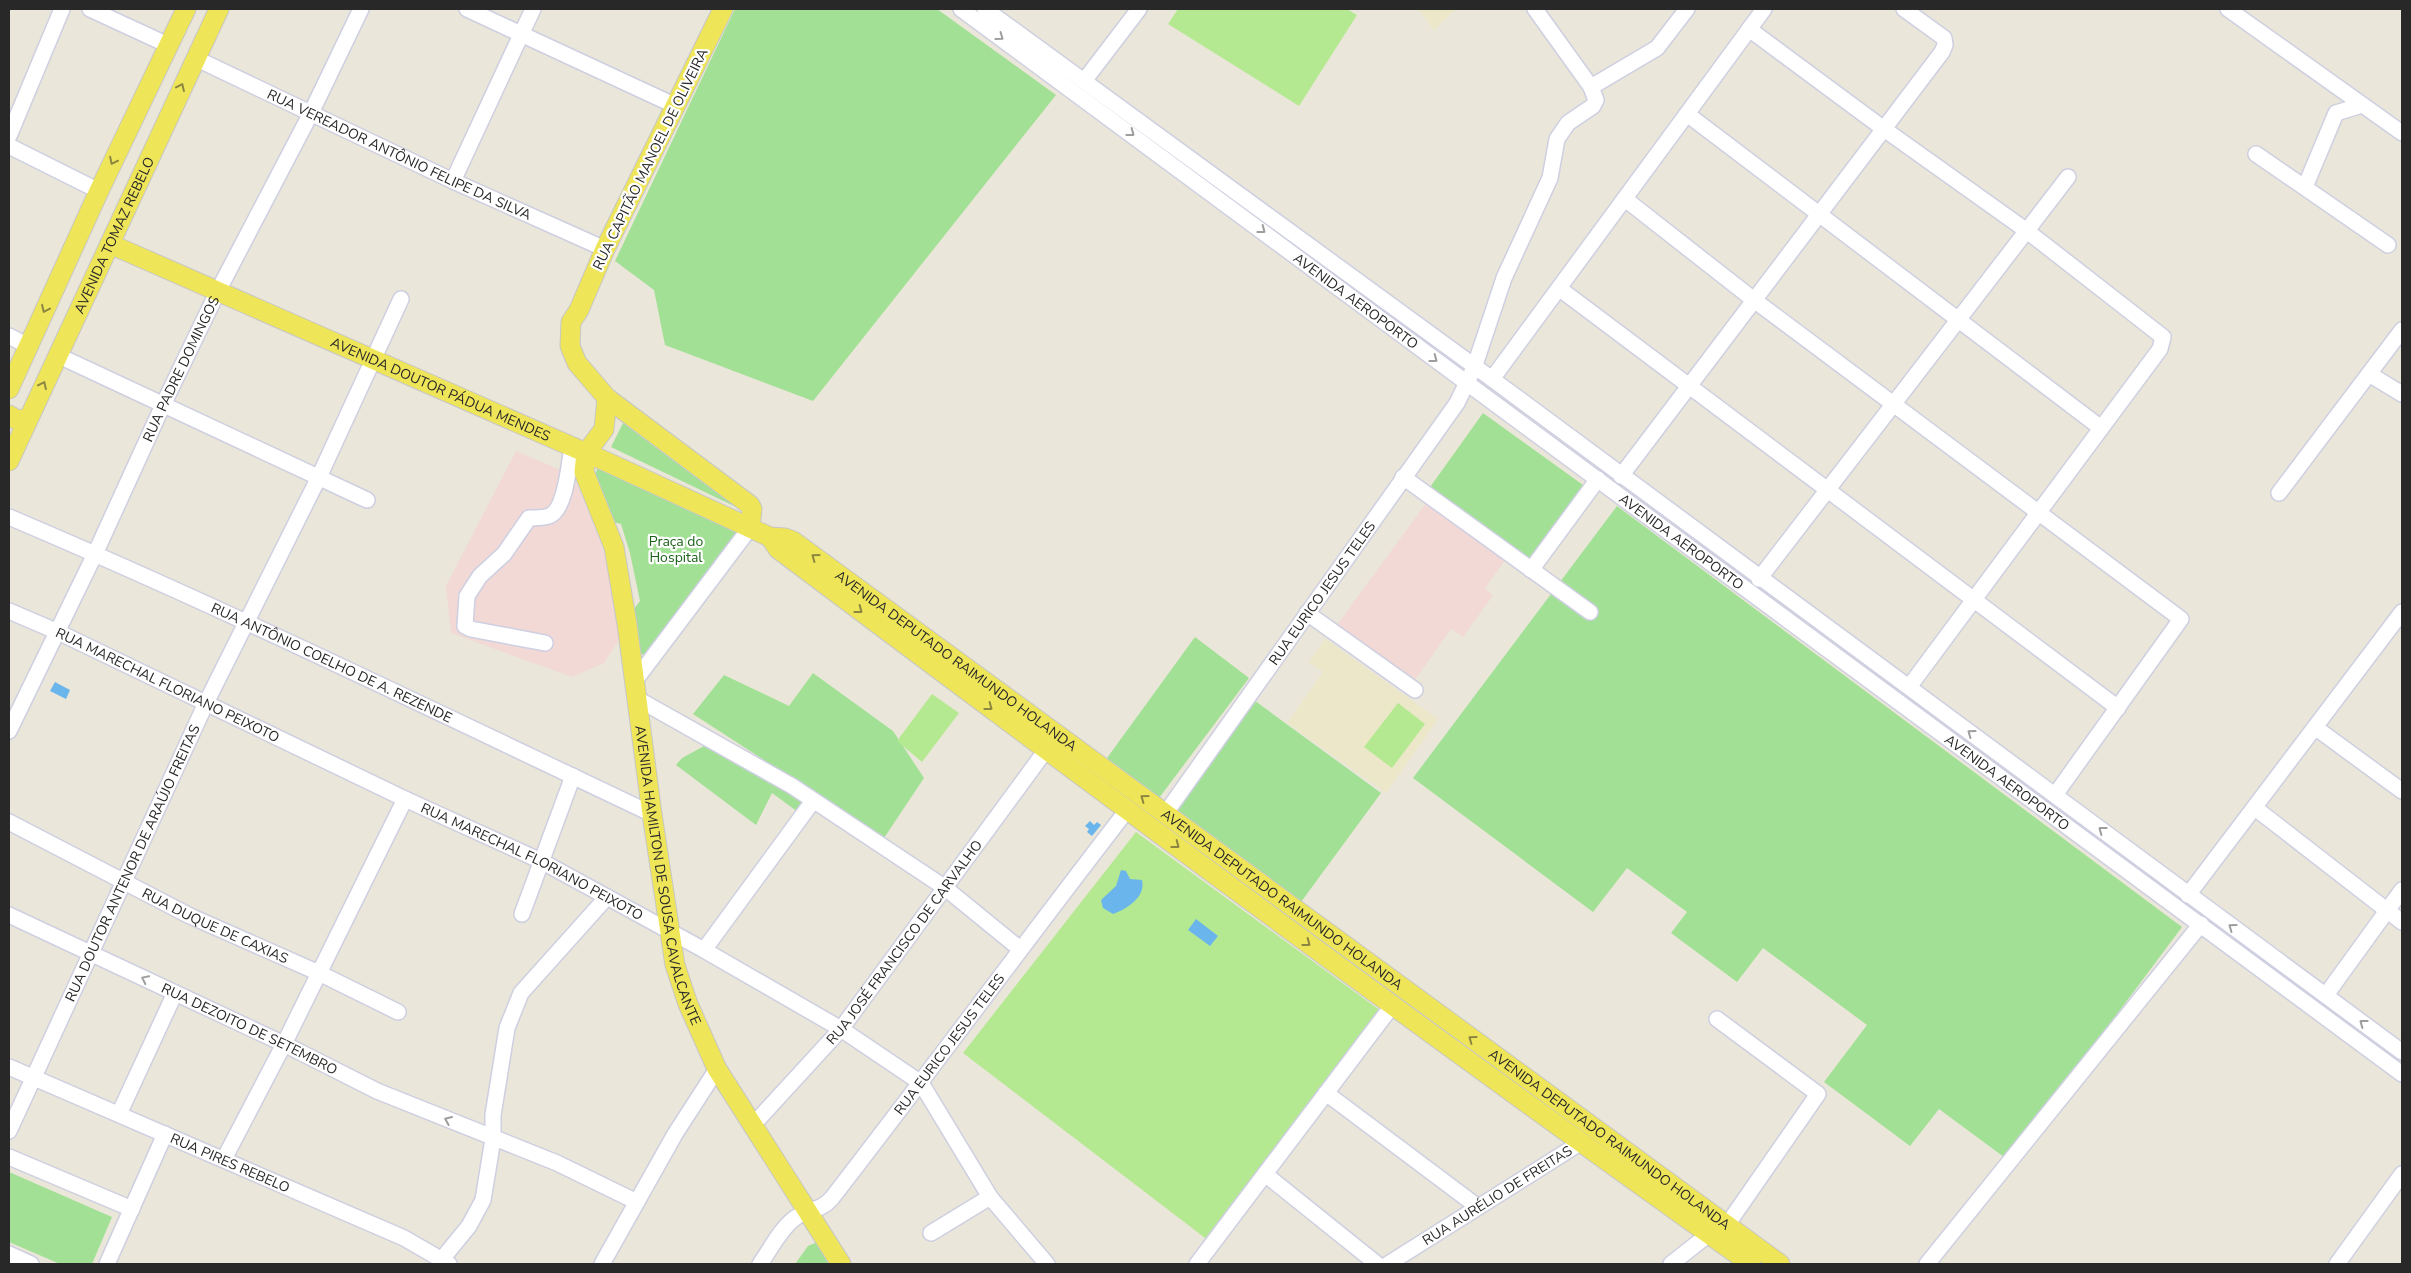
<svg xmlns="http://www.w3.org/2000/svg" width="2411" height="1273" font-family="'Nunito Sans',sans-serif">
<rect width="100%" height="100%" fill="#eae6d9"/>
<g fill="#ece7c8">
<polygon points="1418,9 1456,9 1434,30"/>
<polygon points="1325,639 1438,719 1386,793 1287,723 1323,672 1309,662"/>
</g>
<g fill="#f2d9d6">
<polygon points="516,451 565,472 577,484 607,559 623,634 604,663 572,677 451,633 446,586"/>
<polygon points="1427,502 1506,559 1485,588 1493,595 1463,637 1451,629 1414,681 1337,625"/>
</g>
<g fill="#a2e195">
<polygon points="735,9 937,9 1056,95 813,401 665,345 654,290 615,261"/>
<polygon points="1483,413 1583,485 1528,562 1428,490"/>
<polygon points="623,423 736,507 611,447"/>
<polygon points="598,467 737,532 737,536 649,656 641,654 639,650 634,609 640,601 630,553 621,524 613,522 595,475"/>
<polygon points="1617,506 2182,927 2008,1160 1939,1109 1910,1146 1824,1082 1867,1025 1763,948 1737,982 1671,933 1687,912 1627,868 1593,912 1413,778"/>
<polygon points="1195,637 1249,678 1159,798 1107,758"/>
<polygon points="813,673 893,731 924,778 884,838 693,714 724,675 789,706"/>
<polygon points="1251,698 1381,793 1301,902 1172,807"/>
<polygon points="706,745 803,801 798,812 772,793 756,825 676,765 682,758"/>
<polygon points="1145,810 1334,948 1323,945 1145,814"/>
<polygon points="9,1172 112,1217 92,1264 60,1264 9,1242"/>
<polygon points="815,1243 819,1243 833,1264 795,1264 808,1246"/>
</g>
<g fill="#b5e991">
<polygon points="1178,9 1347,9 1357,15 1299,106 1168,24"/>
<polygon points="932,694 959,713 922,762 897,741"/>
<polygon points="1398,703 1425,724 1392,768 1364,747"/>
<polygon points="1136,832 1385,1014 1213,1244 963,1053"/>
</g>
<g fill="#6bb5ed">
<polygon points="55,682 70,690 66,699 50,691"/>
<polygon points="1090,821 1094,825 1097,822 1101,825 1092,836 1087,832 1089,829 1085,826"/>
<path d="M1121,870L1126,871L1130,879L1142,880C1146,897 1127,909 1113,914L1103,908L1101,900L1116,886Z"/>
<polygon points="1196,919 1218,936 1210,946 1188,930"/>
</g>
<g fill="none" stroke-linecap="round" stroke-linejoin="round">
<g stroke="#cecfe1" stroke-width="18">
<g id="minor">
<polyline points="90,9 168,45"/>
<polyline points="467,9 676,106"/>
<path id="s1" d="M961,9L2402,1074"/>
<polyline points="985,9 1492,379 2402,1052"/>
<polyline points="2228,9 2402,133"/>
<polyline points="1749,29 1884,129 2027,231 2163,337 2160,349 1909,687"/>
<path id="s2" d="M195,58L453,181L605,249"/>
<polyline points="1084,81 1139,9"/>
<polyline points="1591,87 1657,48 1687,9"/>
<polyline points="1687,114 2101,428"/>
<polyline points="9,136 62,9"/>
<polyline points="9,146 99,191"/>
<polyline points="2256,154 2388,245"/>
<polyline points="453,181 533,9"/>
<polyline points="2305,187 2336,113 2362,105"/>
<polyline points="1625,199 1754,300 2181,619 2055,795"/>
<polyline points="1560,289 2118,708"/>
<polyline points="9,336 28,346"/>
<polyline points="57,355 367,500"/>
<polyline points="2369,374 2402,394"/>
<polyline points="1492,379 1764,9"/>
<polyline points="1621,476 1942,52 1945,45 1944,38 1904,9"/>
<polyline points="1403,477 1590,612"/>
<polyline points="2279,493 2402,330"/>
<path id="s3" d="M9,517C226,609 439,713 652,814"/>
<polyline points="1531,570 1598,479"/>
<polyline points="1759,579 2068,177"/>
<path id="s4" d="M9,611L58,632L405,799L541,861L704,950L841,1029L921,1083L990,1197L1047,1264"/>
<polyline points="1307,613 1415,690"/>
<path d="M545,643L471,629L465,626L467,596L480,576L504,554L529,518C535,518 543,518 549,516C566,510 569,463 572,447"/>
<polyline points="634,682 750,528"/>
<polyline points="636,698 792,786 944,887 1020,949"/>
<polyline points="2316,728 2402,791"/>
<path id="s5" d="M9,731L95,554L163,405L217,293L311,113L361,9"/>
<polyline points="2255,808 2402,922"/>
<path id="s6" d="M1165,814L1457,403L1474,368L1504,278L1550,178L1557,139L1568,123L1593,106L1596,100L1591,87L1535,9"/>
<path id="s7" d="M9,822L190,916L319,973L398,1012"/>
<polyline points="2188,895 2402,612"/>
<polyline points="522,914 573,776"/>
<path id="s8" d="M9,915L284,1044L377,1091L557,1163L637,1202"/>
<polyline points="704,950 813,801"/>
<polyline points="2326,995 2402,890"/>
<polyline points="1717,1019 1818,1094 1727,1225"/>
<path id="s9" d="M9,1067L404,1238L449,1264"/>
<polyline points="1326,1093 1478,1207"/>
<polyline points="119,1114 175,993"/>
<path id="s10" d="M752,1126L841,1029L1046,750"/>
<path id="s11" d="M9,1131L206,703L319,477L401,299"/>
<polyline points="9,1157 132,1209"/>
<polyline points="224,1159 284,1044 405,799"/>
<polyline points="1265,1174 1377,1264"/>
<polyline points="931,1233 990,1197"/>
<polyline points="9,1254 31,1264"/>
<polyline points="442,1259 469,1226 483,1200 493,1139 493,1115 507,1028 521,993 607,897"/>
<polyline points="107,1264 165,1134"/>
<polyline points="602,1264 675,1134 717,1069"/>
<path id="s12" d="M760,1264C770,1250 781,1228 795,1218C810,1208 820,1212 832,1198C932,1069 1028,938 1128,809"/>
<polyline points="1197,1264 1392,1006"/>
<path id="s13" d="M1388,1264L1580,1143"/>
<polyline points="1671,1264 1709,1234"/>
<polyline points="1927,1264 2201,924"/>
<polyline points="2337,1264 2402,1174"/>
</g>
</g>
<g stroke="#c7c7c7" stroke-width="21">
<g id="major">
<polyline points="723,9 605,249 579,310 571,322 570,346 577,363 607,398 750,505 752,509 750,528"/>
<path id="s14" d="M110,244L607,462L770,537L785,538L793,541L1780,1264"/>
<polyline points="9,389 99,191 186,9"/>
<path id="s15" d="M607,398L604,429L586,453L584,472L614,547L627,624L652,814L675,965L688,1004L717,1069L841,1264"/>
<polyline points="9,415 15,419 27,420"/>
<path id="s16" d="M9,461L219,9"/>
<path d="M770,537L778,549C1100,791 1423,1031 1751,1264"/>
</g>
</g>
<use href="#minor" stroke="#fff" stroke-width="15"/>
<use href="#major" stroke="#efe559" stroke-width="19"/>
</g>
<defs><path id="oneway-chevron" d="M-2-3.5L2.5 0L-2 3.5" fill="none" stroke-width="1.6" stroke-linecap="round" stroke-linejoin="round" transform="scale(1.25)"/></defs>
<g stroke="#9e9e9e">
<use href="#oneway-chevron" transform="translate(1000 37) rotate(36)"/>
<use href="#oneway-chevron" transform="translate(1131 133) rotate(37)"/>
<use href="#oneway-chevron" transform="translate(1262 230) rotate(37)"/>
<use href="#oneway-chevron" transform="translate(1434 359) rotate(37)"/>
<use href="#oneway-chevron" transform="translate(1971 733) rotate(-144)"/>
<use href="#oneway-chevron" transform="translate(2102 830) rotate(-143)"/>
<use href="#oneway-chevron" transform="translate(2232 927) rotate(-144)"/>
<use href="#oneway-chevron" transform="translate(145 979) rotate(-154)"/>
<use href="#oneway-chevron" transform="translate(2363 1023) rotate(-143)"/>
<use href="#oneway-chevron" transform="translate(448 1120) rotate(-157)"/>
</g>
<g stroke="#8c8640">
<use href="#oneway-chevron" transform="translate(181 87) rotate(-65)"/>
<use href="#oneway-chevron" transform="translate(113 161) rotate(116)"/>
<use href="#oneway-chevron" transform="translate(45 309) rotate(115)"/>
<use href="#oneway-chevron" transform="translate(43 385) rotate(-65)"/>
<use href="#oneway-chevron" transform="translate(815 557) rotate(-144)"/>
<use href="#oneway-chevron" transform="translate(859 610) rotate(37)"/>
<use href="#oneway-chevron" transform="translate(989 707) rotate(37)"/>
<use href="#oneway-chevron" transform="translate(1144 798) rotate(-144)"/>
<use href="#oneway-chevron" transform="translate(1176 845) rotate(37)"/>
<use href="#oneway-chevron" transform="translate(1307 943) rotate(37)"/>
<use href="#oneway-chevron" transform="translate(1472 1039) rotate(-144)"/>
</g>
<g text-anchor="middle" stroke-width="4.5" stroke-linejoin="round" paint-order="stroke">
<g font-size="14" fill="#282828" stroke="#fff">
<text dy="5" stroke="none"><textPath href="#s2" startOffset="226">RUA VEREADOR ANTÔNIO FELIPE DA SILVA</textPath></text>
<text transform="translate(650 159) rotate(-64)" y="5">RUA CAPITÃO MANOEL DE OLIVEIRA</text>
<text dy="5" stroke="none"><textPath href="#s16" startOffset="249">AVENIDA TOMAZ REBELO</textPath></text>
<text dy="5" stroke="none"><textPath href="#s1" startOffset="491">AVENIDA AEROPORTO</textPath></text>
<text dy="5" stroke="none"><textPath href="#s5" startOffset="401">RUA PADRE DOMINGOS</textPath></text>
<text dy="5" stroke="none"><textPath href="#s14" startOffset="361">AVENIDA DOUTOR PÁDUA MENDES</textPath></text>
<text dy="5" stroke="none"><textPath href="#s1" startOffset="896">AVENIDA AEROPORTO</textPath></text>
<text dy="5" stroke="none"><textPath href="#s6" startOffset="271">RUA EURICO JESUS TELES</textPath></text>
<text dy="5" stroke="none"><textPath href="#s14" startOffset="948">AVENIDA DEPUTADO RAIMUNDO HOLANDA</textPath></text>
<text dy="5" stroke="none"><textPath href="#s3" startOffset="354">RUA ANTÔNIO COELHO DE A. REZENDE</textPath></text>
<text dy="5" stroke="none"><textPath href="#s4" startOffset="175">RUA MARECHAL FLORIANO PEIXOTO</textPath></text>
<text dy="5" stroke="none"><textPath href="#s1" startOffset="1301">AVENIDA AEROPORTO</textPath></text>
<text dy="5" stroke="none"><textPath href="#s4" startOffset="580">RUA MARECHAL FLORIANO PEIXOTO</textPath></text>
<text dy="5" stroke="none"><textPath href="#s11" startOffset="295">RUA DOUTOR ANTENOR DE ARAÚJO FREITAS</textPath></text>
<text dy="5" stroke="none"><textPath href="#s15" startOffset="494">AVENIDA HAMILTON DE SOUSA CAVALCANTE</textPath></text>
<text dy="5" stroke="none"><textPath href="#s14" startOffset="1352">AVENIDA DEPUTADO RAIMUNDO HOLANDA</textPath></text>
<text dy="5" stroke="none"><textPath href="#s7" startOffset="231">RUA DUQUE DE CAXIAS</textPath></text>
<text dy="5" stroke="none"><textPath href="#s10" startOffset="239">RUA JOSÉ FRANCISCO DE CARVALHO</textPath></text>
<text dy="5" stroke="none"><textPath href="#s8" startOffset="266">RUA DEZOITO DE SETEMBRO</textPath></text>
<text dy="5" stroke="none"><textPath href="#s12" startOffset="294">RUA EURICO JESUS TELES</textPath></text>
<text dy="5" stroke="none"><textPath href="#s14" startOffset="1758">AVENIDA DEPUTADO RAIMUNDO HOLANDA</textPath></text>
<text dy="5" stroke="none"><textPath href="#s9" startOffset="241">RUA PIRES REBELO</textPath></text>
<text dy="5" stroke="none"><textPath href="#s13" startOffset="129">RUA AURÉLIO DE FREITAS</textPath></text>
</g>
<g font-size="14" fill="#1c631a" stroke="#fff">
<text x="676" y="546">Praça do<tspan x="676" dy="16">Hospital</tspan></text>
</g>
</g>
<rect width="2411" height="1273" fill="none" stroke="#282828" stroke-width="20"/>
</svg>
